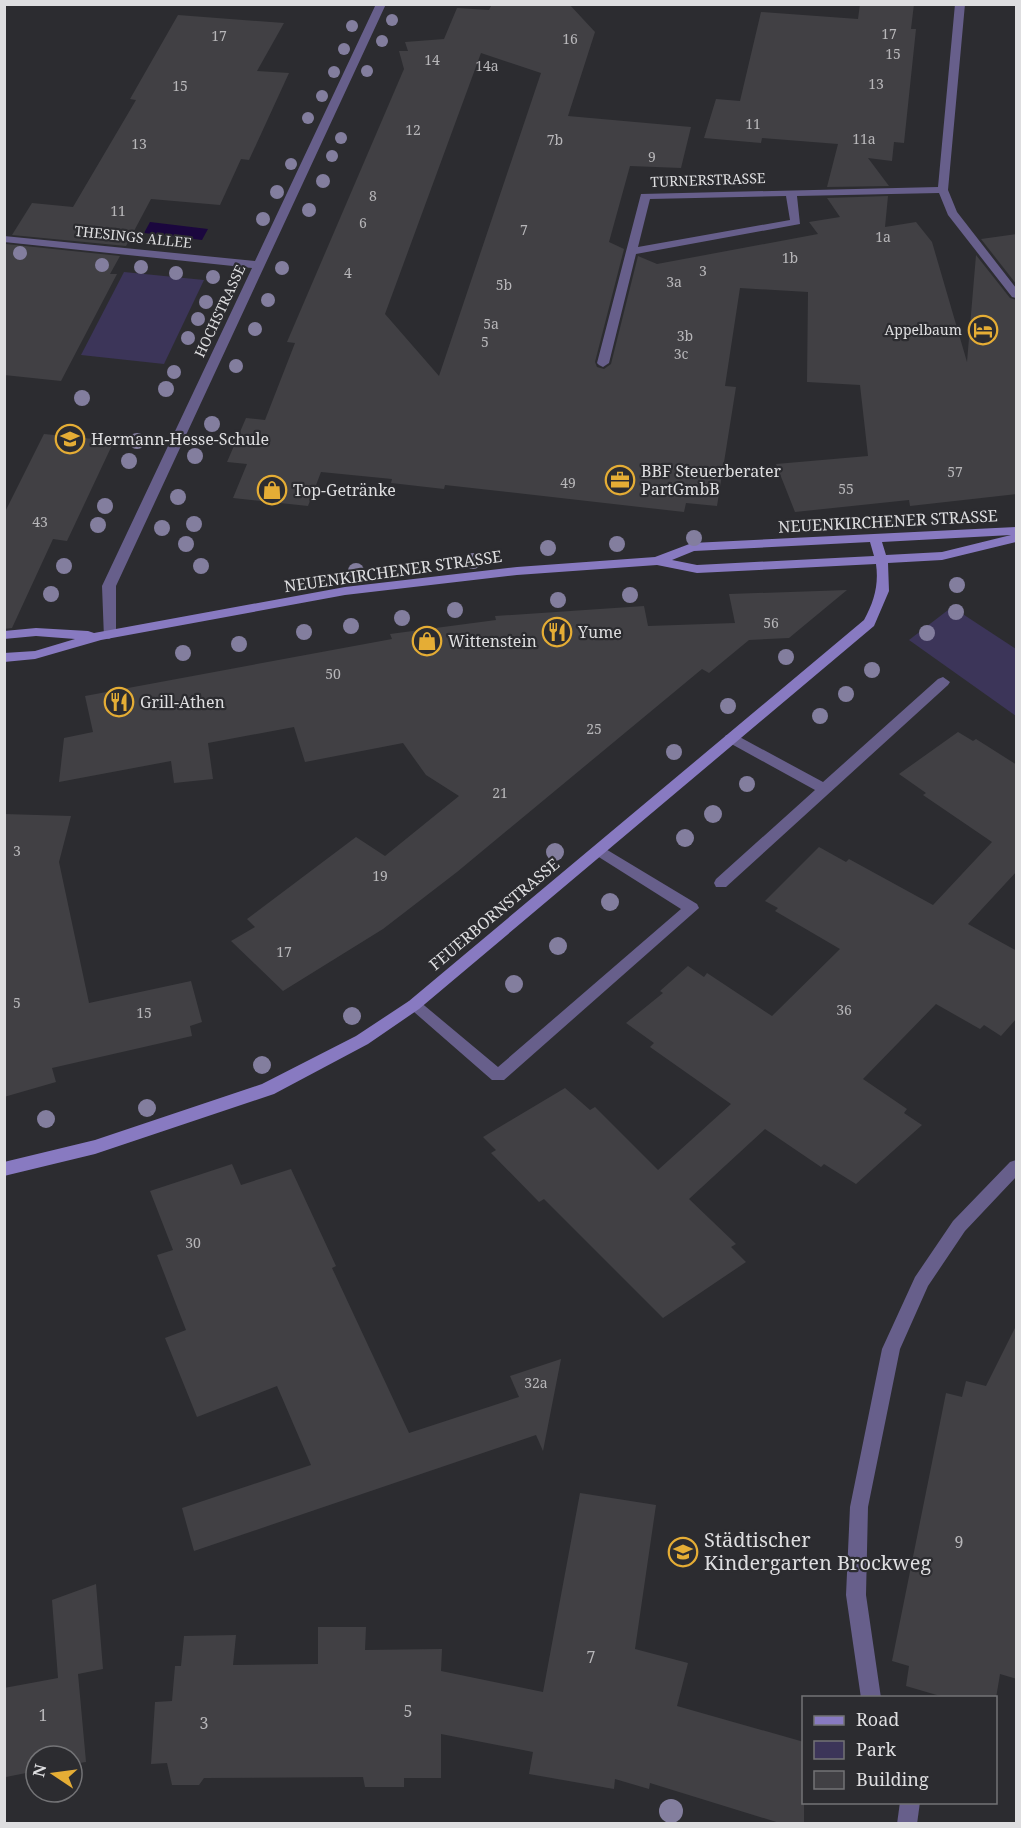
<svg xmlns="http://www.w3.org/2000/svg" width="1021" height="1828" font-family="'Noto Serif',serif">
<rect width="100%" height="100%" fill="#2c2c30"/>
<g fill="#3c3559">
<polygon points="124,272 204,280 164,364 81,355"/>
<polygon points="952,607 1016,649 1016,716 909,640"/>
</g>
<polygon fill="#1b073e" points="150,222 208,229 202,240 144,233"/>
<g fill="#414044" fill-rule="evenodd">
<path d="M492,4H569L595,32L568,116L691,127L681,168L630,166L609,242L624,249L595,362L597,367L604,369L611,364L638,256L657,264L818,234L809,222L840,217L827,198L888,196L885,227L916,222L932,242L967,362L976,255L1010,298L1017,300V494L910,506L909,500L795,512L776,464L868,456L860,385L807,382L808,292L740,288L725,386L736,387L717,506L686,503L684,512L445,485L444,489L391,483L392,479L321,472L308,506L233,498L247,464L227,462L246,418L265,420L295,343L287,342L404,69L399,51H408L405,42L444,39L457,8L489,10ZM481,53L541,73L439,376L385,314Z"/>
<polygon points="860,4 914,4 911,29 916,29 904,143 894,142 892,161 868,158 889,186 827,187 838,144 762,138 761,143 704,138 716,99 740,101 761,12 858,19"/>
<polygon points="178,15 284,23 257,71 289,73 249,160 241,159 220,205 151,199 126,246 12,235 32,203 73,207 136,100 130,99"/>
<polygon points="1017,234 1017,285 981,239"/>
<polygon points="6,244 120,256 110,274 117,274 61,381 4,375"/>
<polygon points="44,434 114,441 67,541 53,539 12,628 4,629 4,514"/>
<polygon points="847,590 789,638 749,640 709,673 702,669 457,872 383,929 283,991 231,941 255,927 247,919 356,837 385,856 459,796 426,775 403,743 305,762 294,727 208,743 213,779 174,783 171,761 59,782 64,738 93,732 85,696 392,639 390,634 496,620 495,616 644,606 648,626 735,623 729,594"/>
<polygon points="958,732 973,741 976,739 1017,765 1017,871 968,924 1017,951 1017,1018 1001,1036 984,1025 980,1029 936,1004 863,1079 907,1109 904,1113 922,1125 856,1184 824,1164 821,1167 765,1129 689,1199 736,1244 731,1247 746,1262 663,1318 544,1199 539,1202 491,1153 496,1150 483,1137 565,1088 590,1110 595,1107 658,1170 731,1104 650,1047 654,1043 626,1023 663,993 660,991 688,966 704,977 707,973 772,1016 840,949 775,911 778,908 765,901 819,847 846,862 849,859 933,905 992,842 923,795 926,793 899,774"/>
<polygon points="4,814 71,816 59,862 89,1003 191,981 202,1022 190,1026 192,1036 52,1068 56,1082 4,1097"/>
<polygon points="232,1164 241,1185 291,1169 336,1266 332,1268 409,1433 519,1397 510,1376 561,1359 543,1451 536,1435 194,1551 182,1508 311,1465 277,1386 197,1417 165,1338 186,1330 157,1255 173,1250 150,1191"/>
<polygon points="1017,1324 1017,1679 1000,1674 996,1698 947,1698 906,1686 909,1666 892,1661 946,1393 962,1397 966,1381 986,1386"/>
<polygon points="580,1493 656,1505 635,1649 688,1663 677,1706 804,1742 804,1824 783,1824 650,1783 649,1789 615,1779 614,1789 529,1774 533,1752 441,1734 441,1778 404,1778 404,1787 365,1787 363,1777 204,1778 199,1785 172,1785 167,1763 151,1764 155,1702 172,1701 175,1666 181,1666 184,1636 236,1635 233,1665 318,1664 318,1627 366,1627 365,1650 442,1649 441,1671 543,1692"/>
<polygon points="96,1584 103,1669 78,1674 86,1762 72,1764 72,1756 36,1756 36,1771 6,1777 4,1688 58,1678 52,1600"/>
</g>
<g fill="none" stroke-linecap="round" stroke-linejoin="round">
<g fill="#675f8b" fill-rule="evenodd">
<polygon points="943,677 950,682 948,685 726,887 716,887 714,883 716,879 815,790 726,741 724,738 726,735 736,735 823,782 938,679"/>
<polygon points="599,845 697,904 699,908 504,1080 492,1080 406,1005 409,1001 419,1001 498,1067 681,909 594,854 592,850"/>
<polygon points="1016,1160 1016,1177 965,1231 928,1286 900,1349 868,1507 866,1595 881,1698 861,1698 846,1595 850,1507 882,1349 915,1277 953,1221 1010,1162"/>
<polygon points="900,1802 920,1802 917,1824 897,1824"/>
</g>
<g fill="#675f8b" fill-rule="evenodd">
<polygon points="376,4 386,4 116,586 116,635 109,639 104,638 102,586 252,268 4,242 4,236 255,261"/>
<path d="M955,4H965L948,190L957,212L1016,288V298L1012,297L948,215L939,193L797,196L800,224L636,254L609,363L603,367L599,365L597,363L641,194L938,187ZM786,196L790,220L638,247L650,199Z"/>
</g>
<path fill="#887ac1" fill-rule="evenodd" d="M1016,527V542L942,560L888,563L889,591L874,626L419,1009L368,1044L274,1094L95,1154L4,1176V1162L95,1140L262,1084L356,1036L409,1001L864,620C874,602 879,585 876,564L697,573L657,565L517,575L345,595L101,640L35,659L4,662V653L35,651L75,639L36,636L4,639V631L36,628L88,631L94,633L345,587L517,567L655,557L692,543ZM1011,535L942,552L886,555L882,542ZM870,542L874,556L697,565L672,560L694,551Z"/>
</g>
<g fill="#837e9e">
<circle cx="392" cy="20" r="6"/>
<circle cx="352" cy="26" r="6"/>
<circle cx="382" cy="41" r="6"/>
<circle cx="344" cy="49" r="6"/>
<circle cx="367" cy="71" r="6"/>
<circle cx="334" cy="72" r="6"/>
<circle cx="322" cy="96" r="6"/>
<circle cx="308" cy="118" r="6"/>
<circle cx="341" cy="138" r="6"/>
<circle cx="332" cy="156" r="6"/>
<circle cx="291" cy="164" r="6"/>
<circle cx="323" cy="181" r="7"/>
<circle cx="277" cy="192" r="7"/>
<circle cx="309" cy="210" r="7"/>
<circle cx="263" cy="219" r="7"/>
<circle cx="20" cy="253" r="7"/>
<circle cx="102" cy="265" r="7"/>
<circle cx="141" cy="267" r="7"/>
<circle cx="282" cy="268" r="7"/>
<circle cx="176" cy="273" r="7"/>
<circle cx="213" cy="277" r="7"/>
<circle cx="268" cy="300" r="7"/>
<circle cx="206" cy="302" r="7"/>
<circle cx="198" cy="319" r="7"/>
<circle cx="255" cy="329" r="7"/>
<circle cx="188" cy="338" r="7"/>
<circle cx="236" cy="366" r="7"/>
<circle cx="174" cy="372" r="7"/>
<circle cx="166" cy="389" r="8"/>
<circle cx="82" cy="398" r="8"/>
<circle cx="212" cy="424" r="8"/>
<circle cx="137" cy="441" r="8"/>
<circle cx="195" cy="456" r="8"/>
<circle cx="129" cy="461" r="8"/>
<circle cx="178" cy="497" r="8"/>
<circle cx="105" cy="506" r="8"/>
<circle cx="194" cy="524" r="8"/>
<circle cx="98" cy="525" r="8"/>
<circle cx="162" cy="528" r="8"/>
<circle cx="694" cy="538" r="8"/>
<circle cx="186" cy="544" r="8"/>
<circle cx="617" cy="544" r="8"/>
<circle cx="548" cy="548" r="8"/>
<circle cx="473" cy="561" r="8"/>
<circle cx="64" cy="566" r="8"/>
<circle cx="201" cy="566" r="8"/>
<circle cx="356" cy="571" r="8"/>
<circle cx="957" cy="585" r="8"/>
<circle cx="51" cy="594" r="8"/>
<circle cx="630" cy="595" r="8"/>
<circle cx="558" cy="600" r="8"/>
<circle cx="455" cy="610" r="8"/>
<circle cx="956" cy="612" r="8"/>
<circle cx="402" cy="618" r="8"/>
<circle cx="351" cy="626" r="8"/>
<circle cx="304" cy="632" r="8"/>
<circle cx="927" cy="633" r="8"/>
<circle cx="239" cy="644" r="8"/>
<circle cx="183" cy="653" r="8"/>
<circle cx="786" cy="657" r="8"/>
<circle cx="872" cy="670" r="8"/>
<circle cx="846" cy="694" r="8"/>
<circle cx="728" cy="706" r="8"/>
<circle cx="820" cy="716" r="8"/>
<circle cx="674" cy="752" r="8"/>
<circle cx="747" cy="784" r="8"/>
<circle cx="713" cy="814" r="9"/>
<circle cx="685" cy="838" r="9"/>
<circle cx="555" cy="852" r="9"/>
<circle cx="610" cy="902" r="9"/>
<circle cx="558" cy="946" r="9"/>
<circle cx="514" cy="984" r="9"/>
<circle cx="352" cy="1016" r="9"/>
<circle cx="262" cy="1065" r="9"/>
<circle cx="147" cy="1108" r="9"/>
<circle cx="46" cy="1119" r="9"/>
<circle cx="671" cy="1811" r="12"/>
</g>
<defs>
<g id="hotel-ring" transform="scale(1.5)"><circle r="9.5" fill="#2c2c30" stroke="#e5ad35" stroke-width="1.5"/><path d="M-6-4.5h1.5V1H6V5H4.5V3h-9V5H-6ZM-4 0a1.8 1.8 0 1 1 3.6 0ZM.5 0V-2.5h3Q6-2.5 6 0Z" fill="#e5ad35"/></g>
<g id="school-ring" transform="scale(1.5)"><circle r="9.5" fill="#2c2c30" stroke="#e5ad35" stroke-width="1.5"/><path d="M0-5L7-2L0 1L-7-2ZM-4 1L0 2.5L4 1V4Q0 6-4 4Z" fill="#e5ad35"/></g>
<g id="office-ring" transform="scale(1.5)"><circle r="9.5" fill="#2c2c30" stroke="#e5ad35" stroke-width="1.5"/><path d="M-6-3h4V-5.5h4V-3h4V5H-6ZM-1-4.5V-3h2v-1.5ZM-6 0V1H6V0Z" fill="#e5ad35"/></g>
<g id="shop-ring" transform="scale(1.5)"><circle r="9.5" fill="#2c2c30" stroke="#e5ad35" stroke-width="1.5"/><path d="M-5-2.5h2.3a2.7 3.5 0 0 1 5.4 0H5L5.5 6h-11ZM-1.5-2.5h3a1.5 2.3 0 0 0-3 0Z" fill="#e5ad35"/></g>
<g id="restaurant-ring" transform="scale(1.5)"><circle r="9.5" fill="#2c2c30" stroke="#e5ad35" stroke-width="1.5"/><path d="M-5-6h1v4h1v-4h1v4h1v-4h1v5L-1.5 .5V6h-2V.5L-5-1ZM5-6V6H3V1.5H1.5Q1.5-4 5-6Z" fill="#e5ad35"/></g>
</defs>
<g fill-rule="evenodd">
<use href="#hotel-ring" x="983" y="330"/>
<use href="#school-ring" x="70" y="439"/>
<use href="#office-ring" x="620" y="480"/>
<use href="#shop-ring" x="272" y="490"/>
<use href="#restaurant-ring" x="557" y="632"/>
<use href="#shop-ring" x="427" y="641"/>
<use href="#restaurant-ring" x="119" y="702"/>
<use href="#school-ring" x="683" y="1552"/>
</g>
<g text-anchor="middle" stroke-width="4.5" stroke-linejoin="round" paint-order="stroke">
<g font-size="14" fill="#b7b6b9">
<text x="889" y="39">17</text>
<text x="219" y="41">17</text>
<text x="570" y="44">16</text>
<text x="893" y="59">15</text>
<text x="432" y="65">14</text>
<text x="487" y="71">14a</text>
<text x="876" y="89">13</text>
<text x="180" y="91">15</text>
<text x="753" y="129">11</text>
<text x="413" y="135">12</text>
<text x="864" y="144">11a</text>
<text x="555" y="145">7b</text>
<text x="139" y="149">13</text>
<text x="652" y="162">9</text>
<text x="373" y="201">8</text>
<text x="118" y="216">11</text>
<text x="363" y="228">6</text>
<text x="524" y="235">7</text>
<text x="883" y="242">1a</text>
<text x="790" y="263">1b</text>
<text x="703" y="276">3</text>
<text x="348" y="278">4</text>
<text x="674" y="287">3a</text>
<text x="504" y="290">5b</text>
<text x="491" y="329">5a</text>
<text x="685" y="341">3b</text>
<text x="485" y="347">5</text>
<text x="681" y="359">3c</text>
<text x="955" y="477">57</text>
<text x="568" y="488">49</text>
<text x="846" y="494">55</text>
<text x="40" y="527">43</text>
<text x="771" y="628">56</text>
<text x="333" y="679">50</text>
<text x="594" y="734">25</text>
<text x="500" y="798">21</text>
<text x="17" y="856">3</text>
<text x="380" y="881">19</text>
<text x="284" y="957">17</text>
<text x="17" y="1008">5</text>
<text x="844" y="1015">36</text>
<text x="144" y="1018">15</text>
<text x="193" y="1248">30</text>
<text x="536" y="1388">32a</text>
</g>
<g font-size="14" fill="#dedee0" stroke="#2c2c30">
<text transform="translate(708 180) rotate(-2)" y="5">TURNERSTRASSE</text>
<text transform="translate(133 237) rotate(6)" y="5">THESINGS ALLEE</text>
<text transform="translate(220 311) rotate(-65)" y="5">HOCHSTRASSE</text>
</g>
<g font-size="14" fill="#dedee0" stroke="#2c2c30" text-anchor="end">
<text x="962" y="335">Appelbaum</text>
</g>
<g font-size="16" fill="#dedee0" stroke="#2c2c30" text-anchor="start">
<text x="91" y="445">Hermann-Hesse-Schule</text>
<text x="641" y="477">BBF Steuerberater<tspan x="641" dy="18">PartGmbB</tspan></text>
<text x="293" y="496">Top-Getränke</text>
<text x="578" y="638">Yume</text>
<text x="448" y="647">Wittenstein</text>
<text x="140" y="708">Grill-Athen</text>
</g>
<g font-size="16" fill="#dedee0" stroke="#2c2c30">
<text transform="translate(888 521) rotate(-3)" y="6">NEUENKIRCHENER STRASSE</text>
<text transform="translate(393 571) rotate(-8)" y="6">NEUENKIRCHENER STRASSE</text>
<text transform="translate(494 914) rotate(-40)" y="6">FEUERBORNSTRASSE</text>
</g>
<g font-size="16" fill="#b7b6b9">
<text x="959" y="1548">9</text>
<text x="591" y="1663">7</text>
<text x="408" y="1717">5</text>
<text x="43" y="1721">1</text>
<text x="204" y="1729">3</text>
</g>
<g font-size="20" fill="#dedee0" stroke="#2c2c30" text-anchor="start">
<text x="704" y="1547">Städtischer<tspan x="704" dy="23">Kindergarten Brockweg</tspan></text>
</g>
</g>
<rect width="1021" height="1828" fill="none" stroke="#dedee0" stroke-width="12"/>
<rect x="802" y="1696" width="195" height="108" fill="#2c2c30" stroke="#737376" stroke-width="1.5"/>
<rect x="814" y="1716" width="30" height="9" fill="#887ac1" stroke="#737376" stroke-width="1.5"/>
<text x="856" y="1726" font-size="18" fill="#dedee0">Road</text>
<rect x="814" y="1741" width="30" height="18" fill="#3c3559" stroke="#737376" stroke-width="1.5"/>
<text x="856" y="1756" font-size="18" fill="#dedee0">Park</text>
<rect x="814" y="1771" width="30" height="18" fill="#414044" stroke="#737376" stroke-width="1.5"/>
<text x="856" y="1786" font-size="18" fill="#dedee0">Building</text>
<g transform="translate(54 1774) rotate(283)"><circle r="28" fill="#2c2c30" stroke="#737376" stroke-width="1.5"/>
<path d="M0-4.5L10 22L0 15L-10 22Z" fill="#e5ad35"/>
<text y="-9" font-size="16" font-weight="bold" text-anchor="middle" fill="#dedee0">N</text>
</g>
</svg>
